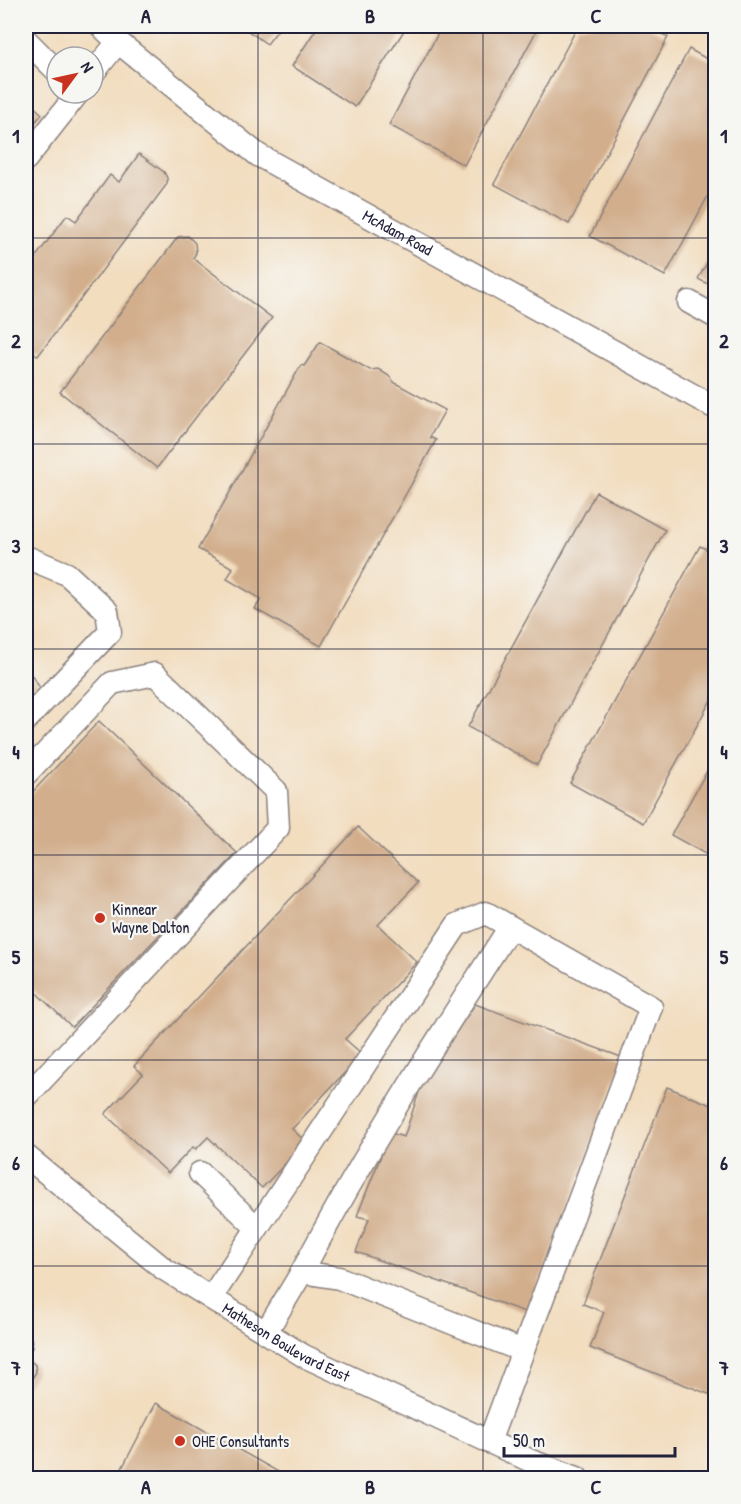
<svg xmlns="http://www.w3.org/2000/svg" width="741" height="1504" font-family="'Patrick Hand',sans-serif">
<rect width="100%" height="100%" fill="#f6f6f2"/>
<filter id="ink" filterUnits="userSpaceOnUse"><feTurbulence type="fractalNoise" baseFrequency=".0167" numOctaves="2"/><feDisplacementMap in="SourceGraphic" scale="12" xChannelSelector="R" yChannelSelector="G"/><feConvolveMatrix kernelMatrix="1 2 1 2 8 2 1 2 1" color-interpolation-filters="sRGB"/></filter>
<filter id="wash" filterUnits="userSpaceOnUse"><feTurbulence type="fractalNoise" baseFrequency=".008" numOctaves="4" result="noise"/><feDisplacementMap in="SourceGraphic" scale="24" xChannelSelector="R" yChannelSelector="G"/><feGaussianBlur stdDeviation="1.35" result="paint"/><feColorMatrix in="noise" values="0 0 0 0 0 0 0 0 0 0 0 0 0 0 0 0 0 1.4 0 .05"/><feComposite in="paint" operator="in"/></filter>
<g filter="url(#wash)">
<rect width="100%" height="100%" fill="#f2ddbf"/>
<g id="blocks">
<g fill="#d2ae8c">
<polygon points="241,26 281,26 267,44"/>
<polygon points="318,26 407,26 355,107 292,66"/>
<polygon points="442,26 539,26 464,165 389,125"/>
<polygon points="578,26 646,26 668,37 569,224 494,184"/>
<polygon points="689,49 716,64 716,181 665,276 590,236"/>
<polygon points="26,99 42,114 26,133"/>
<polygon points="139,154 164,172 167,178 167,184 38,356 26,346 26,270 67,215 76,221 110,175 119,182"/>
<polygon points="188,236 195,243 196,253 193,258 272,318 157,468 60,392 178,237"/>
<polygon points="716,247 716,288 698,279"/>
<polygon points="320,342 370,370 378,369 389,376 395,383 445,410 430,437 436,440 321,646 255,609 261,599 227,579 233,568 198,549 301,365 304,366"/>
<polygon points="596,492 665,530 537,765 468,727"/>
<polygon points="700,546 716,554 716,691 643,823 570,783"/>
<polygon points="26,667 44,694 26,712"/>
<polygon points="99,721 237,853 72,1027 26,983 26,799"/>
<polygon points="716,755 716,860 671,835"/>
<polygon points="358,827 418,883 378,925 417,962 345,1039 362,1054 292,1129 306,1142 262,1188 208,1137 196,1149 193,1147 168,1173 105,1114 143,1074 134,1066"/>
<polygon points="475,1004 624,1058 528,1313 356,1252 369,1219 357,1216 390,1133 404,1137 422,1083"/>
<polygon points="667,1087 716,1107 716,1397 590,1348 604,1312 583,1304"/>
<polygon points="26,1331 33,1341 32,1348 26,1355"/>
<polygon points="26,1357 35,1365 36,1372 26,1388"/>
<polygon points="156,1403 289,1478 117,1478"/>
</g>
</g>
</g>
<g filter="url(#ink)">
<use href="#blocks" fill-opacity="0" stroke="#8a807d" stroke-width="1.5"/>
<g fill="none" stroke-linecap="round" stroke-linejoin="round">
<g stroke="#8a807d" stroke-width="25">
<g id="minor">
<path id="s1" d="M101,26L118,42L258,155L716,408"/>
<polyline points="26,40 57,71"/>
<polyline points="93,73 118,42"/>
<polyline points="26,159 78,93"/>
<polyline points="689,302 716,317"/>
<polyline points="26,557 67,574 107,611 110,632 26,720"/>
<polyline points="26,774 112,683 155,674 276,791 278,828 26,1097"/>
<path id="s2" d="M26,1156L164,1269L304,1356L531,1461L577,1478"/>
<polyline points="200,1173 257,1228"/>
<path d="M302,1272C364,1153 437,1040 510,927"/>
<polyline points="211,1298 457,925 486,913 651,1007 489,1442"/>
<polyline points="266,1332 302,1272 339,1278 523,1351"/>
</g>
</g>
<use href="#minor" stroke="#fff" stroke-width="22"/>
</g>
</g>
<path fill="none" stroke="#22223b" stroke-width="1.5" stroke-opacity="0.55" d="M258,26V1478M483,26V1478M26,238H716M26,444H716M26,649H716M26,855H716M26,1060H716M26,1266H716"/>
<g fill="#c8321e" stroke="#f6f6f2" stroke-width="2">
<circle cx="100" cy="918" r="6"/>
<circle cx="180" cy="1441" r="6"/>
</g>
<g text-anchor="middle" stroke-width="4.5" stroke-linejoin="round" paint-order="stroke">
<g font-size="16" fill="#22223b" stroke="#f6f6f2">
<text dy="6" stroke="none"><textPath href="#s1" startOffset="363">McAdam Road</textPath></text>
<text dy="6" stroke="none"><textPath href="#s2" startOffset="321">Matheson Boulevard East</textPath></text>
</g>
<g font-size="16" fill="#22223b" stroke="#f6f6f2" text-anchor="start">
<text x="112" y="915">Kinnear<tspan x="112" dy="18">Wayne Dalton</tspan></text>
<text x="192" y="1447">OHE Consultants</text>
</g>
</g>
<rect width="741" height="1504" fill="none" stroke="#f6f6f2" stroke-width="66"/>
<g transform="translate(75 75) rotate(57)"><circle r="28" fill="#f6f6f2" stroke="#a1a1a9" stroke-width="1.5"/>
<path d="M0-4.5L10 22L0 15L-10 22Z" fill="#c8321e"/>
<text y="-9" font-size="16" font-weight="bold" text-anchor="middle" fill="#22223b">N</text>
</g>
<path d="M504 1447v9h171v-9" fill="none" stroke="#22223b" stroke-width="3"/>
<text x="513" y="1447" font-size="18" fill="#22223b" stroke="#f6f6f2" stroke-width="4.5" paint-order="stroke">50 m</text>
<rect x="33" y="33" width="675" height="1438" fill="none" stroke="#22223b" stroke-width="2"/>
<g font-size="20" text-anchor="middle" font-weight="bold" fill="#22223b">
<text x="146" y="23">A</text>
<text x="370" y="23">B</text>
<text x="596" y="23">C</text>
<text x="16" y="143">1</text>
<text x="724" y="143">1</text>
<text x="16" y="348">2</text>
<text x="724" y="348">2</text>
<text x="16" y="553">3</text>
<text x="724" y="553">3</text>
<text x="16" y="759">4</text>
<text x="724" y="759">4</text>
<text x="16" y="964">5</text>
<text x="724" y="964">5</text>
<text x="16" y="1170">6</text>
<text x="724" y="1170">6</text>
<text x="16" y="1375">7</text>
<text x="724" y="1375">7</text>
<text x="146" y="1494">A</text>
<text x="370" y="1494">B</text>
<text x="596" y="1494">C</text>
</g>
</svg>
